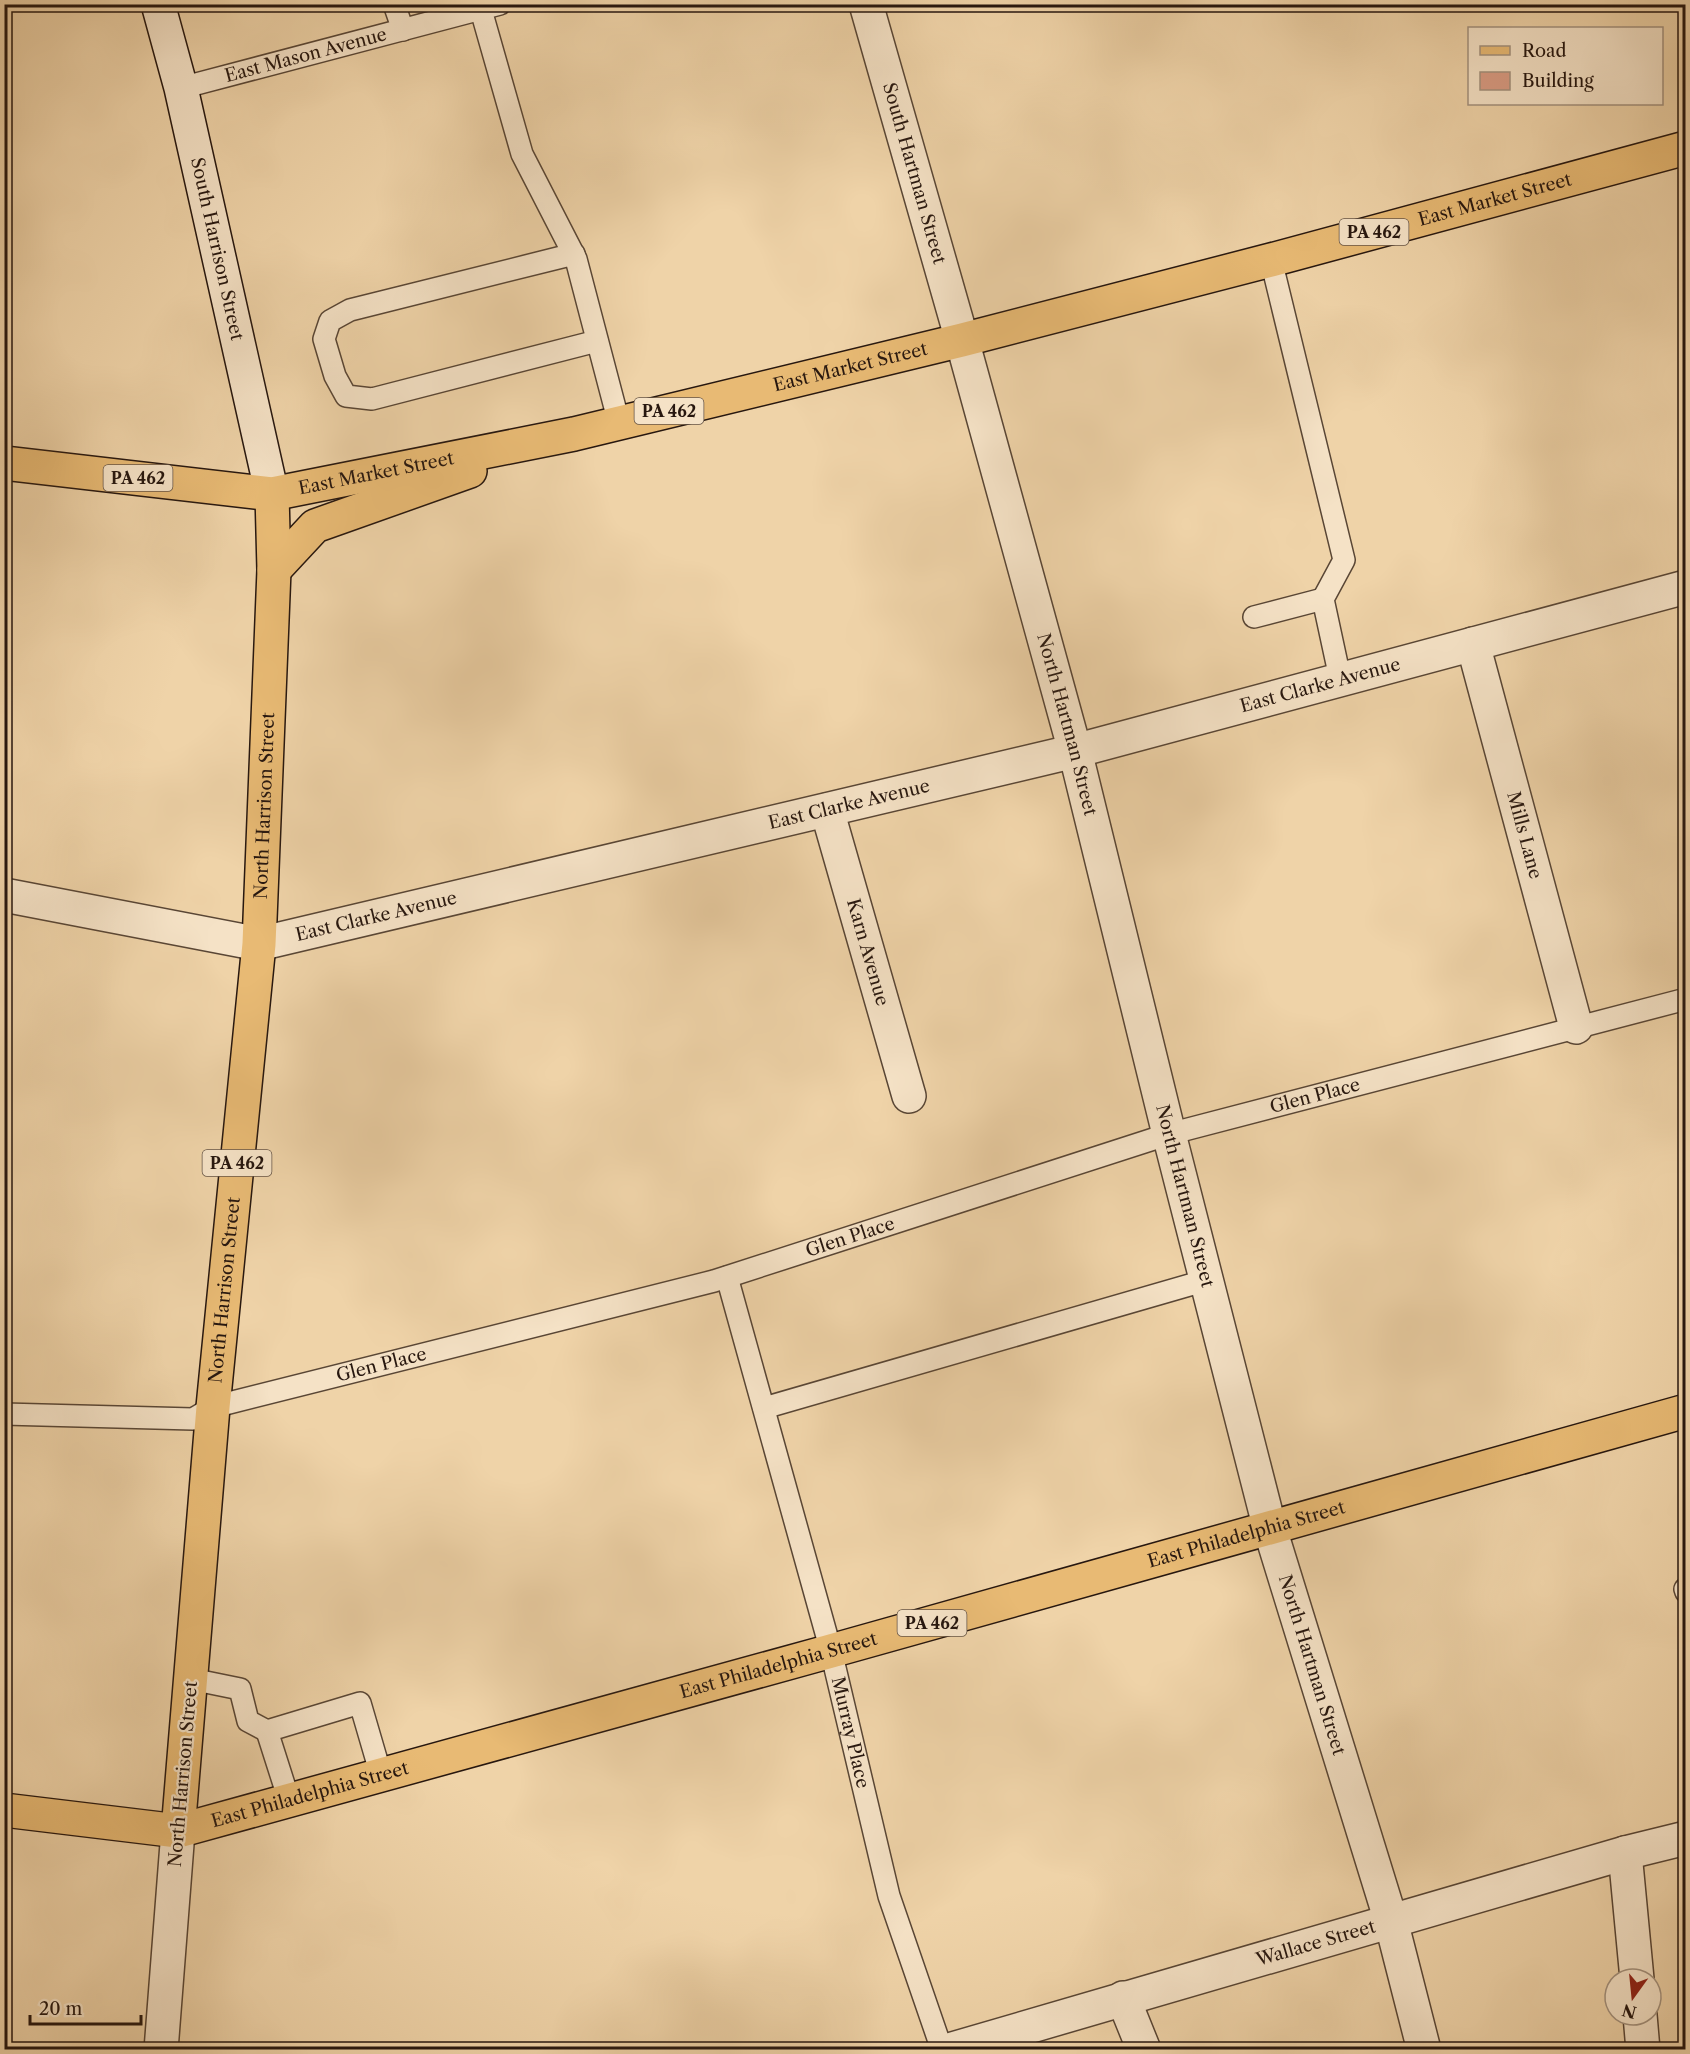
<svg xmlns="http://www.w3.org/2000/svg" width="1690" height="2054" font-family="'Libre Caslon Text',serif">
<defs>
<pattern id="building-cross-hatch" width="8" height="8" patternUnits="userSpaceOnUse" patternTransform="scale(1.5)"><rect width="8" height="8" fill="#d99c84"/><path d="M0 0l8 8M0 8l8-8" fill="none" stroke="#b07e6a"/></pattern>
<filter id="shadow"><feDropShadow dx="3.5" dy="6" stdDeviation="3" flood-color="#0004"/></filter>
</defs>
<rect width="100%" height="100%" fill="#efd3a8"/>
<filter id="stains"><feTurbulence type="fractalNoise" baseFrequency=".00333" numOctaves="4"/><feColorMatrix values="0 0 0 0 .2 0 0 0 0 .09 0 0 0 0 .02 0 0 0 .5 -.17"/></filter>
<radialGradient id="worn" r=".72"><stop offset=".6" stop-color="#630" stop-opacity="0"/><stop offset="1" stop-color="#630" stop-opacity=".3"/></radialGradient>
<polygon fill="url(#building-cross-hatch)" stroke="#27170f" stroke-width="1.5" filter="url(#shadow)" points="430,4 462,4 432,12"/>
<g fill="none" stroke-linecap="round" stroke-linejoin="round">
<g stroke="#594635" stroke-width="24">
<g id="service">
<polyline points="394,4 403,30"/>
<polyline points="481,10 522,154 576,259 619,423"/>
<path id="s1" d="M181,88L500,4"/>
<polyline points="574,254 350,310 330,321 324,339 335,376 346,396 372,399 597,341"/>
<polyline points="1271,260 1344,560 1323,599 1340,678"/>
<polyline points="1254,617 1323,599"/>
<path id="s2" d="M727,1277L831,1651L889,1896L942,2050"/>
<polyline points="764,1408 1207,1280"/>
<path id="s3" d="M4,1414L193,1419L213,1407L714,1281L1169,1134L1686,999"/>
<polyline points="1685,1589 1686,1592"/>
<polyline points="191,1679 240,1689 248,1721 267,1731"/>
<polyline points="289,1800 267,1731 360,1703 381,1775"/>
</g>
</g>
<g stroke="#594635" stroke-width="36">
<g id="minor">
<path id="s4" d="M866,4L962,340L1075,751L1169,1134L1270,1529L1391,1921L1424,2050"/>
<path id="s5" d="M1473,644L1576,1027"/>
<path id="s6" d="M827,810L909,1096"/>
<path id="s7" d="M4,895L259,944L1075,751L1686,587"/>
<polyline points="1625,1853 1637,1979"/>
<polyline points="1123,1998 1144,2050"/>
<polyline points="1640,2015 1643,2050"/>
<polyline points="161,2050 178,1831"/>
<path id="s8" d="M949,2050L1625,1853L1686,1838"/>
</g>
</g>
<g stroke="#27170f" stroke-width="36">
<g id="secondary">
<path id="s9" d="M158,4L181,88L272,494"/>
</g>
</g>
<g stroke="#27170f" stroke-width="36">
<g id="primary">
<path id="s10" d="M4,463L272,494L574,434L962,340L1271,260L1686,148"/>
<polyline points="274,570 315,526 470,471"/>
<path id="s11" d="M4,1810L178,1831L831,1651L1686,1411"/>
<path id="s12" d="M178,1831L213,1407L259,944L274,570L272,494"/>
</g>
</g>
<use href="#service" stroke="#f5e2c6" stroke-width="21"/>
<use href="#minor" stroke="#f5e2c6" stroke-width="33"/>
<use href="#secondary" stroke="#f5e2c6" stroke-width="33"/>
<use href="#primary" stroke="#e8ba74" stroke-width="33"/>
</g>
<g text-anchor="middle" stroke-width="4.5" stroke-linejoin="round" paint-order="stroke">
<g fill="#f5e2c6" stroke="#655446" stroke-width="1.5">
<rect x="1339.5" y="219" width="69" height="26" rx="4.5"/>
<rect x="634.5" y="398" width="69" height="26" rx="4.5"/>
<rect x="103.5" y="465" width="69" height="26" rx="4.5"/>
<rect x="202.5" y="1150" width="69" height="26" rx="4.5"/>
<rect x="897.5" y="1610" width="69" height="26" rx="4.5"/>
</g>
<g font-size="16" font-weight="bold" fill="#27170f">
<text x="1374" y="238">PA 462</text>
<text x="669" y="417">PA 462</text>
<text x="138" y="484">PA 462</text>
<text x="237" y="1169">PA 462</text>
<text x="932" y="1629">PA 462</text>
</g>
<g font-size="18" fill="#27170f" stroke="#f5e2c6">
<text dy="6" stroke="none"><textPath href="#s1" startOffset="129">East Mason Avenue</textPath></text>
<text dy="6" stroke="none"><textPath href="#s4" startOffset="176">South Hartman Street</textPath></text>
<text dy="6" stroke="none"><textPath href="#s10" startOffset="1528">East Market Street</textPath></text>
<text dy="6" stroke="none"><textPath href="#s9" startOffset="252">South Harrison Street</textPath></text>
<text dy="6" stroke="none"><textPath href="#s10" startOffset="862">East Market Street</textPath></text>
<text dy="6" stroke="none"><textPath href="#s10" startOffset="376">East Market Street</textPath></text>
<text dy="6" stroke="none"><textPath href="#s7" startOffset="1352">East Clarke Avenue</textPath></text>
<text dy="6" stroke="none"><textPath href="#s4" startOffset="748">North Hartman Street</textPath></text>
<text dy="6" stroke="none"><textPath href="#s7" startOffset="866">East Clarke Avenue</textPath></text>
<text dy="6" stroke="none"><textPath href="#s12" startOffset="1029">North Harrison Street</textPath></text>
<text dy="6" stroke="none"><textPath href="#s5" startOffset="198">Mills Lane</textPath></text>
<text dy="6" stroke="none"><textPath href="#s7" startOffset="380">East Clarke Avenue</textPath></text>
<text dy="6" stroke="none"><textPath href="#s6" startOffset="148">Karn Avenue</textPath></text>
<text dy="6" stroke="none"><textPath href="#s3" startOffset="1358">Glen Place</textPath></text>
<text dy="6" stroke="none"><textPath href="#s4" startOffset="1234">North Hartman Street</textPath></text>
<text dy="6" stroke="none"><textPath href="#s3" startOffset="872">Glen Place</textPath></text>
<text dy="6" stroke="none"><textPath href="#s12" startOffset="543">North Harrison Street</textPath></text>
<text dy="6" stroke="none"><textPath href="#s3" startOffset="386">Glen Place</textPath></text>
<text dy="6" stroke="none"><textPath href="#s11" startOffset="1284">East Philadelphia Street</textPath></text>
<text dy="6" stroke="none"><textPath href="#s11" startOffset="798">East Philadelphia Street</textPath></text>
<text dy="6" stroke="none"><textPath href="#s4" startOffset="1720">North Hartman Street</textPath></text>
<text dy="6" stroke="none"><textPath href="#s2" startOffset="472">Murray Place</textPath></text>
<text transform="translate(183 1774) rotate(-85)" y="6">North Harrison Street</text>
<text dy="6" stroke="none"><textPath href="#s11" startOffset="312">East Philadelphia Street</textPath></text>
<text dy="6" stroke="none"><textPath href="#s8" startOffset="382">Wallace Street</textPath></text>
</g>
</g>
<rect width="1690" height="2054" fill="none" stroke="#efd3a8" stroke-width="24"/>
<rect x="6" y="6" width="1678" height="2042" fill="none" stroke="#27170f" stroke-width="3"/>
<rect x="12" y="12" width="1666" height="2030" fill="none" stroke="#27170f" stroke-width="1.5"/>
<rect x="1468" y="27" width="195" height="78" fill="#f5e2c6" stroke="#a3917d" stroke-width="1.5"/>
<rect x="1480" y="46" width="30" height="9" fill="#e8ba74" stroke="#a3917d" stroke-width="1.5"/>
<text x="1522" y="57" font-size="18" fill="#27170f">Road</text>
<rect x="1480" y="72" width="30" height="18" fill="#d99c84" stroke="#a3917d" stroke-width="1.5"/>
<text x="1522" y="87" font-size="18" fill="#27170f">Building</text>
<g transform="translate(1633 1997) rotate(195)"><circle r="28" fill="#f5e2c6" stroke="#a3917d" stroke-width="1.5"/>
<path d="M0-4.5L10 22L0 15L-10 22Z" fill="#8f2418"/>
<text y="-9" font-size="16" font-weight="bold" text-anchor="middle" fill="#27170f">N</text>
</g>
<path d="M30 2015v9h111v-9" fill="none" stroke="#27170f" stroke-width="3"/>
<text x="39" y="2015" font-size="18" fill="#27170f" stroke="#f5e2c6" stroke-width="4.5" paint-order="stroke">20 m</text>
<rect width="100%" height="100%" filter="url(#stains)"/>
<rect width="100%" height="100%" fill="url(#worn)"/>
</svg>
